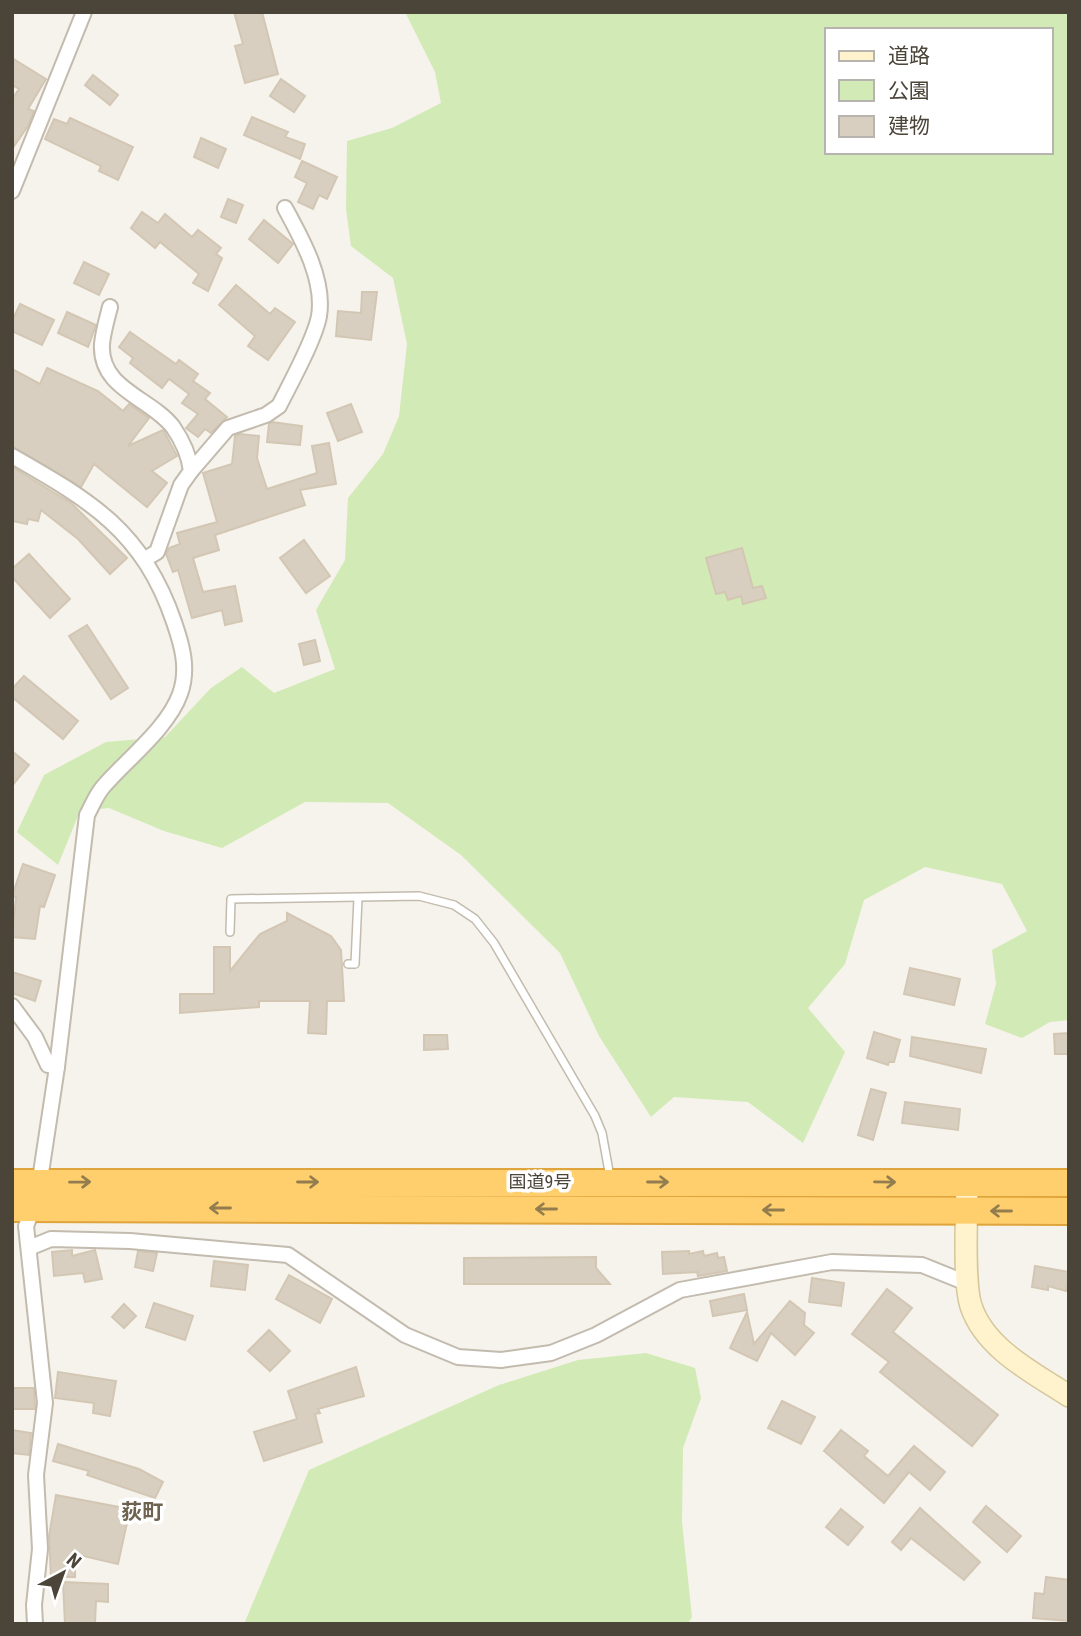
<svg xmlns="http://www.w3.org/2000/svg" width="1081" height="1636" font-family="'Roboto Condensed','Noto Sans JP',sans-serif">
<rect width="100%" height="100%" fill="#f6f3ec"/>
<g fill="#d2eab5" fill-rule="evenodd">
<path d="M405,12H1069V1020L1050,1022L1022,1038L985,1024L996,984L992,950L1027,931L1002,884L925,867L864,900L845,964L808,1008L845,1052L803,1143L748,1102L674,1097L651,1117L599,1036L560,953L461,855L388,803L305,802L222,848L164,831L109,808L80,811L58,865L17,832L44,775L106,742L165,737L211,688L242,667L274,693L335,669L316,610L345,560L348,498L383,454L399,416L407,344L393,278L351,246L346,209L347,141L392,128L441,103L435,72ZM827,30H1051V152H827Z"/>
<polygon points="646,1353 695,1368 701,1398 683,1448 682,1522 692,1617 688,1624 244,1624 309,1470 499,1385 578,1360"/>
</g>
<g fill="#d8cfc1" stroke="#d3c7b4" stroke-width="2">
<polygon points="234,12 262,12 278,74 245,83 235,46 243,44"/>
<polygon points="12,58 46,79 28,109 34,111 28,126 12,149 12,99 19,89 12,85"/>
<polygon points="93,75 118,95 110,105 85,85"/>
<polygon points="281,79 305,96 294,112 270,96"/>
<polygon points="252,117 288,132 285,137 305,144 300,159 244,135"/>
<polygon points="70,118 133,147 118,180 99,171 101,166 45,139 54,119 67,124"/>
<polygon points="201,138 226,149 218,168 194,157"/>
<polygon points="302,161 337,177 327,199 319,195 313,209 298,202 307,183 295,177"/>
<polygon points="228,199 243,205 236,223 221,217"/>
<polygon points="142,212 158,223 165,214 192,237 198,230 221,248 216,254 222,258 208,291 193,283 199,274 160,242 155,248 131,228"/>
<polygon points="264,220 293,244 278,263 249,239"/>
<polygon points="84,262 109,274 99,295 74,283"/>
<polygon points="236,285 270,314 275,308 295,322 268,360 248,346 255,336 219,305"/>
<polygon points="362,292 377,292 371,340 336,336 338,311 361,313"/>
<polygon points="20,304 54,320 42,345 12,331 12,321"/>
<polygon points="67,312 96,325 88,347 58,333"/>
<polygon points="130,332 176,364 179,360 198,374 193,381 210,393 205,399 227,417 211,433 205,429 198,437 186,428 198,414 182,403 189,394 169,379 162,388 130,363 133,358 119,347"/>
<polygon points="47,368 98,391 123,411 129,404 149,418 128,446 163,430 165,433 177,456 152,471 167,483 147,507 94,464 81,487 12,446 12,369 40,384"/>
<polygon points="351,404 362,432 338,441 327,413"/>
<polygon points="272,422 302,426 300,445 267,442 269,424"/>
<polygon points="240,434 259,436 257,458 267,489 317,473 312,446 329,443 336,484 300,490 305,505 215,535 219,550 193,558 203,592 235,586 242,621 225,625 222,610 192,618 178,570 173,572 166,554 169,548 180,544 177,533 217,522 203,473 232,464 235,436"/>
<polygon points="12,467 71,503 127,558 110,574 78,539 41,510 38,521 28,519 27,524 12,521"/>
<polygon points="304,540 330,576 306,593 280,558"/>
<polygon points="742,548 753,588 762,586 766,598 743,604 741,596 728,600 725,592 716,594 706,558"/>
<polygon points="29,554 70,599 50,618 12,577 12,569"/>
<polygon points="87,625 128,688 111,699 69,636"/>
<polygon points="315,640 320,661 304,665 299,644"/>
<polygon points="24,676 78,721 63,739 12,697 12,689"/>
<polygon points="12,751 29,765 12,786"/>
<polygon points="23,864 55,875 44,907 40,906 35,939 12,937 16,897 12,896"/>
<polygon points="287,913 331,936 341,950 344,1001 327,1001 326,1034 308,1033 310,1001 259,1001 259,1007 180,1013 180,994 214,994 214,947 230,947 230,971 260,934 287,921"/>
<polygon points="910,968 960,979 954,1005 904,994"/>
<polygon points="12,972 41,981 35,1001 12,993"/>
<polygon points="874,1032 900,1040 894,1062 889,1062 888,1065 867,1058"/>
<polygon points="1069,1033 1069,1054 1055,1054 1054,1034"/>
<polygon points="424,1035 447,1035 448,1049 424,1050"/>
<polygon points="912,1037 986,1049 981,1073 910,1056"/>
<polygon points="871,1089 886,1093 873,1140 858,1135"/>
<polygon points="905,1102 960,1109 958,1130 902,1123"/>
<polygon points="72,1250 72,1256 95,1250 102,1279 85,1282 83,1273 54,1276 52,1252"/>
<polygon points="138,1251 157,1253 153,1271 135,1267"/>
<polygon points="689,1251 689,1254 703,1251 704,1256 717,1253 718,1258 724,1257 727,1271 698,1276 697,1272 663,1274 662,1252"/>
<polygon points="596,1257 596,1268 610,1284 464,1284 464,1258"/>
<polygon points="214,1261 248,1265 245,1290 211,1286"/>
<polygon points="1035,1266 1069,1272 1066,1291 1048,1286 1048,1290 1032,1287"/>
<polygon points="289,1275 332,1299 320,1323 276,1299"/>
<polygon points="812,1278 844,1283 841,1306 809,1302"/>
<polygon points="887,1289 912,1308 893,1332 998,1415 972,1446 880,1372 889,1362 852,1334"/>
<polygon points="744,1294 747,1310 713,1316 710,1301"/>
<polygon points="790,1301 805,1313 804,1325 814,1333 795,1355 771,1333 757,1361 730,1348 747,1312 754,1344"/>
<polygon points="154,1303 193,1316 185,1340 146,1327"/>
<polygon points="124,1304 136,1316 124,1328 112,1317"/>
<polygon points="269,1330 290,1351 270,1371 248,1351"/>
<polygon points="356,1367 364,1396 318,1409 320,1413 315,1414 322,1442 264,1461 254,1432 297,1419 288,1391"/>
<polygon points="58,1372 116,1381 110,1416 93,1413 94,1403 55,1398"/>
<polygon points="12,1388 34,1388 35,1409 12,1409"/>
<polygon points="782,1401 815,1417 801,1444 768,1428"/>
<polygon points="12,1430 31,1433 29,1455 12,1453"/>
<polygon points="841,1430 868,1451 864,1456 888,1476 914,1446 945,1472 930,1490 909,1472 884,1503 824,1451"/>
<polygon points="58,1444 139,1469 163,1482 155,1498 87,1475 89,1471 53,1461"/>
<polygon points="56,1495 130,1509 118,1564 75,1554 75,1577 51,1577 49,1536"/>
<polygon points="986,1506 1021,1536 1007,1552 973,1522"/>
<polygon points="920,1508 980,1562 964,1580 911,1538 901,1550 892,1542"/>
<polygon points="841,1509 863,1527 848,1545 826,1527"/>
<polygon points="1046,1577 1069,1580 1069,1621 1033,1618 1035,1593 1044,1594"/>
<polygon points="63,1582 108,1584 108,1602 96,1601 95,1624 65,1624"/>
</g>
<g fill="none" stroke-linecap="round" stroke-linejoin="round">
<g stroke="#c2bbae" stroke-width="10">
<g id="lane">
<polyline points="230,932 231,899 419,896 454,905 475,919 494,943 595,1116 602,1133 610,1177"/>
<polyline points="348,964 355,964 358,898"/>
</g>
</g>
<g stroke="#c2bbae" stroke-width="18">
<g id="street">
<polyline points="12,191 84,12"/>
<path d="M110,307C107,319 103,332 102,344C99,389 151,398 173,427C182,440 189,455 191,471L181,485L157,552L145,559"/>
<path d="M12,456C91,501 143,531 174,622C182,645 189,669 180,694C168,728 126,760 103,787C96,795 92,806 87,815L57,1067L39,1186"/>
<path d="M191,471L228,428L266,415L279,406C290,384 315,339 319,316C325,280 302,239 285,208"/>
<polyline points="12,1006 35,1037 48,1065 57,1067"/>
<polyline points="34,1206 26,1226 45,1403 36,1475 40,1549 34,1605 35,1624"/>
<polyline points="29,1248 51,1239 130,1241 288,1255 405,1335 458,1357 501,1360 551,1353 596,1335 680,1290 832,1262 922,1265 969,1284"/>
</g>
</g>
<g stroke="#d6c79b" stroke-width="24">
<path id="secondary" d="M967,1183C967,1211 963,1282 971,1306C985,1349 1034,1373 1069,1396"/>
</g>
<g stroke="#e0a43c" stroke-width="30">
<g id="highway">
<polyline points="12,1183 1069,1183"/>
<polyline points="12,1208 1069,1211"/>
</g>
</g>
<use href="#lane" stroke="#fff" stroke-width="7"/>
<use href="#street" stroke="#fff" stroke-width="14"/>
<use href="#secondary" stroke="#fff3cd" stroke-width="21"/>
<use href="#highway" stroke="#ffcf6e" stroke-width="26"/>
</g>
<defs><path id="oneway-shaft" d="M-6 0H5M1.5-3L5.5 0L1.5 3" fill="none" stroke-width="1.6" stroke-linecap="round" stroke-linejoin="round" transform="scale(1.75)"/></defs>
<g stroke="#937c4e">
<use href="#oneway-shaft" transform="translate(80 1182) rotate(-1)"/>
<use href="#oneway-shaft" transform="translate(308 1182)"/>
<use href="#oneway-shaft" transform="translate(658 1182)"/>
<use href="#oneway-shaft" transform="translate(885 1182) rotate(1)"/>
<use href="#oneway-shaft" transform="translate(220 1208) rotate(-180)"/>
<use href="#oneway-shaft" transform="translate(546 1209) rotate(-180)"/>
<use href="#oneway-shaft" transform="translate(773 1210) rotate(-180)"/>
<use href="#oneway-shaft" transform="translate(1001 1211) rotate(-180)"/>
</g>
<g text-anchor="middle" stroke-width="7" stroke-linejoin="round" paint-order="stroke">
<g font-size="18" fill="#4b4439" stroke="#fff">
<text x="540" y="1188">国道9号</text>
</g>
<g font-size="21" font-weight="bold" fill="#6e6250" stroke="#fff">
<text x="142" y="1519">荻町</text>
</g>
</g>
<rect width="1081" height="1636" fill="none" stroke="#4b4439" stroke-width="28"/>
<rect x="825" y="28" width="228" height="126" fill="#ffffff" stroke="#b7b4b0" stroke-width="2"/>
<rect x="839" y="51" width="35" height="10" fill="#fff3cd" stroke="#b7b4b0" stroke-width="2"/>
<text x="888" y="63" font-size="21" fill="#4b4439">道路</text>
<rect x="839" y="80" width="35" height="21" fill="#d2eab5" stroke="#b7b4b0" stroke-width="2"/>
<text x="888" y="98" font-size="21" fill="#4b4439">公園</text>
<rect x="839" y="116" width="35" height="21" fill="#d8cfc1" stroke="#b7b4b0" stroke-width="2"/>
<text x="888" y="133" font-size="21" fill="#4b4439">建物</text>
<g transform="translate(63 1573) rotate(41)" stroke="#ffffff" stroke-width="5" paint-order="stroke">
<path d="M0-5L12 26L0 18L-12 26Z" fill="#4b4439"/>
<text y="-10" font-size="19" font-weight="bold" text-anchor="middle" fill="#4b4439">N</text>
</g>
</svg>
